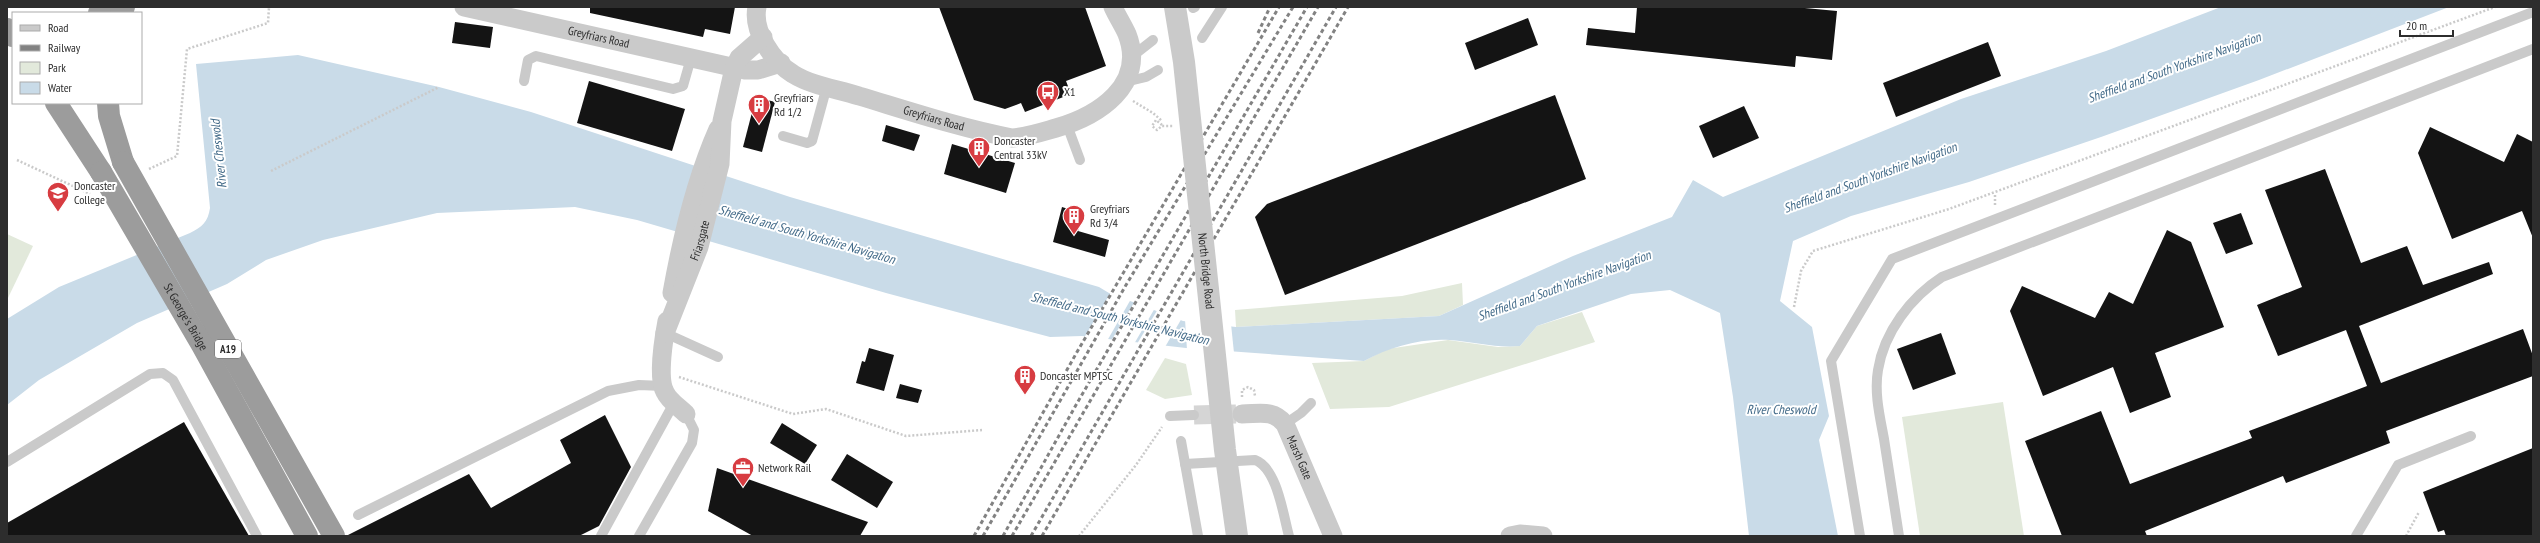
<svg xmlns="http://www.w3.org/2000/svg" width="2540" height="543" font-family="'PT Sans Narrow',sans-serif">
<rect width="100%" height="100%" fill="#fff"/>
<g fill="#e2e9db">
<polygon points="7,234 33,246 7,300"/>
<polygon points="1462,283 1463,305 1439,316 1236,327 1235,310 1402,296"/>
<polygon points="1582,312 1595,342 1389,407 1330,409 1312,363 1364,361 1387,349 1448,340 1498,347 1520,346 1537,326"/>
<polygon points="1165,358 1186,364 1192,395 1165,399 1146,390"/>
<polygon points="2003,402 2024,536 1920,536 1902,417"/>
</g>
<path fill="#c9dbe8" d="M2221,7H2449L2259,80L2101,137L1969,182L1851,216L1793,241L1780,301L1812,327L1829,416L1819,440L1838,536H1749L1733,397L1720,313L1670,290L1631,294L1537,326L1520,346C1495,348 1474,342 1450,340C1420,338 1390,347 1364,361L1186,348L1082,336L1050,337L886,293L637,220L575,207L437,213L323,240L266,260L227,284L137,323L39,380L7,405V319L59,287L190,233C202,227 208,222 210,208L196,64L298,55L439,87L531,112L790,197L1099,287L1109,293L1183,321L1236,327L1439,316L1573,256L1672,217L1693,180L1723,197L1961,99L2106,51Z"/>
<g fill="#fff">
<polygon points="1111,292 1131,299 1107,341 1084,338"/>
<polygon points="1135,301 1155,308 1134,344 1111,341"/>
<polygon points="1158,309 1182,318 1165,347 1137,344"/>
<polygon points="1185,319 1231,324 1234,353 1187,350"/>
</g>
<g fill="#141414">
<polygon points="590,7 735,7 730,34 705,29 703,37 590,13"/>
<polygon points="939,7 1085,7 1106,66 1066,81 1071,94 1025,112 1021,103 1005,109 974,100"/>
<polygon points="1637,7 1794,7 1837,11 1832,60 1796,56 1795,67 1586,45 1588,28 1635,33"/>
<polygon points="1528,18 1538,45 1475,70 1465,43"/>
<polygon points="455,22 493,27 490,48 452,43"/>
<polygon points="1988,42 2001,76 1896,117 1883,83"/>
<polygon points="589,81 685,109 672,151 577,123"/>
<polygon points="1555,95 1586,179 1285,295 1255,217 1267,204"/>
<polygon points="756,97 775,102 762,152 743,147"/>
<polygon points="1744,106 1759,138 1713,158 1699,126"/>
<polygon points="886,125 920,135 914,151 882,141"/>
<polygon points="2430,127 2504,162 2517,134 2533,142 2533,238 2522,211 2452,239 2418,153"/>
<polygon points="952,144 1015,163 1006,193 944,174"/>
<polygon points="2325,169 2361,263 2407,246 2423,285 2489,262 2493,274 2359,326 2381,383 2523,329 2533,356 2533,376 2386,431 2390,443 2286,483 2283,476 2145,531 2147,536 2062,536 2025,441 2101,411 2130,484 2252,438 2249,431 2367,386 2346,330 2278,356 2257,305 2302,287 2265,190"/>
<polygon points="1062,207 1084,214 1078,231 1109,240 1105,257 1053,242"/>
<polygon points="2241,213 2253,244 2226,254 2213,223"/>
<polygon points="2167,230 2191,242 2224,327 2155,353 2171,397 2130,413 2113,367 2043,396 2010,311 2022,286 2095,318 2109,292 2133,304"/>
<polygon points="1941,333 1956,374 1913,390 1897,349"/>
<polygon points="869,348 894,355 884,391 856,383 862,361 865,362"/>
<polygon points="900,384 922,390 918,403 896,398"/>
<polygon points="605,415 631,467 599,526 579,536 346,536 469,474 491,508 571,463 560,440"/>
<polygon points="184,422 249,536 7,536 7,523"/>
<polygon points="782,423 817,445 805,464 770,443"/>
<polygon points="2533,448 2533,536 2446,536 2444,530 2438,532 2423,492"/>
<polygon points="847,454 893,482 877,508 831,480"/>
<polygon points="717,468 868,522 860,536 753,536 708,511"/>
</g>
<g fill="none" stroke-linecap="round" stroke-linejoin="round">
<polyline stroke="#d5d5d5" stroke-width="19" stroke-dasharray="19 10" stroke-linecap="butt" points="1194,415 1236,414"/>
<g stroke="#cacaca" stroke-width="2.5" stroke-dasharray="2 2" stroke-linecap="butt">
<polyline points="1133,101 1153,113 1162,121"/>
<polyline points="1162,125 1156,120 1152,126 1157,130 1162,126 1173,126"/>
<polyline points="17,160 90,194"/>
<polyline points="149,169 177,156 187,49 268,23 269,7"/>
<polyline points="271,171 439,87"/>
<polyline points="1995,205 1995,193"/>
<polyline points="1794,307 1801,271 1813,251 1949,209 2495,7"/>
<polyline points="679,377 793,414 826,409 906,436 982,430"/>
<polyline points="1242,397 1242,390 1248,387 1254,390 1255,396"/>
<polyline points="1079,536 1136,465 1162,427"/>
<polyline points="2406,536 2419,512"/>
</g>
<g stroke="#cacaca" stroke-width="10">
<polyline points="1193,8 1195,7"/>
<polyline points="1202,38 1222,7"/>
<polyline points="1130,58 1153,40"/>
<polyline points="524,81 528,60 536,56 673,89 683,86 691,58"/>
<polyline points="1125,82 1146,77 1158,70"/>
<polyline points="1067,125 1080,160"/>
<polyline points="783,136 807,143 812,141 827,86"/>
<polyline points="665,333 718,357"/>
<polyline points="1170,416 1194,415"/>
<polyline points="1285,424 1301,413 1311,403"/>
<polyline points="1181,441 1198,536"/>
<polyline points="7,462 150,374 163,373 173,380 257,536"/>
<path d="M1185,464L1255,460C1277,468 1283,514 1289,536"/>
<polyline points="358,515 608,391 639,385 663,386"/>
<polyline points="601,536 674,403"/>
<polyline points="639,536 692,443 694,430 686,414"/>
<polyline points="1860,536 1831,361 1892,259 2533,12"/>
<path d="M1899,536C1894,504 1889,472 1884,439C1880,417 1874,393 1878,370C1884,332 1911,297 1942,277L2533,49"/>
<polyline points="2356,536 2398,465 2471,436"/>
</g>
<g stroke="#cacaca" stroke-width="19">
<path id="s1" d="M464,7L745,70H758L781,63"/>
<path id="s2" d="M757,7C752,31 773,62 793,74C812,86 838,89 859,96C909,111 960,128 1012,138C1027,137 1042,132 1056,128C1098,116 1147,85 1127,34C1123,25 1117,16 1113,7"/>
<path d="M672,293C682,237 695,181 718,129"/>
<path d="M667,321C664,337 657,378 665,392C669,401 679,407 686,414"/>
<path id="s3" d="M665,333L699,247L720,164L722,121L734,68L739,58L763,37"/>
<path id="s4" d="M1242,414C1259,414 1273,409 1285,424L1333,536"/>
<polyline points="1510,536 1520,534 1543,536"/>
</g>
<g stroke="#9c9c9c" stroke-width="22">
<polyline points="99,13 107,7"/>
<polyline points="121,13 124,7"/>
<polyline points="7,29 13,36"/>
<polyline points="56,103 101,172"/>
<polyline points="108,103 109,116 123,162"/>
</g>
<g stroke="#828282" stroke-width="3" stroke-dasharray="4 3" stroke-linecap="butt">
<polyline points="1258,33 1270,7"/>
<polyline points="974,536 1077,352 1279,7"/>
<polyline points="983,536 1126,285 1293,7"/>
<polyline points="1003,536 1076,405 1307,7"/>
<polyline points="1012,536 1318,7"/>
<polyline points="1031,536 1336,7"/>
<polyline points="1042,536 1348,7"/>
</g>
<path stroke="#cacaca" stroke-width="22" id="s5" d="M1175,7L1184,62L1225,450L1237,536"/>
<g stroke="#9c9c9c" stroke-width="22">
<polyline points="123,162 334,536"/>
<path id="s6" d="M101,172L202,345L307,536"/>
</g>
</g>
<defs>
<g id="bus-pin" transform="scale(1.15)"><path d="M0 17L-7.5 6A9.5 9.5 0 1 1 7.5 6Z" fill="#d73c41" stroke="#fff"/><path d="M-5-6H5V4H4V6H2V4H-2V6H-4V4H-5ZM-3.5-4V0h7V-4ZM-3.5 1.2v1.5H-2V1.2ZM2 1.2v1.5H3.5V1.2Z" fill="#fff"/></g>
<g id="building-pin" transform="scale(1.15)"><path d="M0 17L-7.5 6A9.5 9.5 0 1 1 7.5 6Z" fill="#d73c41" stroke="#fff"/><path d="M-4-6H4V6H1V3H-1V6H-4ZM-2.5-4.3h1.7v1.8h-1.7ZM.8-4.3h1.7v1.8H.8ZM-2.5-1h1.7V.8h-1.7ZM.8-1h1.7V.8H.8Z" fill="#fff"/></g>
<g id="university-pin" transform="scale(1.15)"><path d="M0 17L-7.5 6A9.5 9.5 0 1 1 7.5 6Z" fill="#d73c41" stroke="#fff"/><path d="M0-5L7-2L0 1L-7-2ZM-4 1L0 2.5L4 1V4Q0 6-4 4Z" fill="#fff"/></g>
<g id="office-pin" transform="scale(1.15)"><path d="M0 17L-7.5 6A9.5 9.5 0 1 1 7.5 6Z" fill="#d73c41" stroke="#fff"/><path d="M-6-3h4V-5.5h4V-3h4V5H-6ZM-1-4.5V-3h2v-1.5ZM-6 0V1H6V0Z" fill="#fff"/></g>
</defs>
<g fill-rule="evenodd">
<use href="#bus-pin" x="1048" y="92"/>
<use href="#building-pin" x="759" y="105"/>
<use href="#building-pin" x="979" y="148"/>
<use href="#university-pin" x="58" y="193"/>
<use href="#building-pin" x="1074" y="216"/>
<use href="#building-pin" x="1025" y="376"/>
<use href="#office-pin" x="743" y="468"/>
</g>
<g text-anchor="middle" stroke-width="4" stroke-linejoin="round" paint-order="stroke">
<rect fill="#fff" stroke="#6c6c6c" stroke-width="1" x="215" y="340" width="26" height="18" rx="3"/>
<g font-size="11" font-weight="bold" fill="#2d2d2d">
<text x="228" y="353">A19</text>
</g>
<g font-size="12" fill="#2d2d2d" stroke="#fff">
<text dy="4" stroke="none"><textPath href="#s1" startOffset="138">Greyfriars Road</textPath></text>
<text dy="4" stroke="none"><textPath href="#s2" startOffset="228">Greyfriars Road</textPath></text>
<text dy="4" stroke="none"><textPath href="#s3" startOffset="99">Friarsgate</textPath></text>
<text dy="4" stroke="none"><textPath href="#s5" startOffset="266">North Bridge Road</textPath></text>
<text dy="4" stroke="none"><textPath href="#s6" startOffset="168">St George's Bridge</textPath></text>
<text dy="4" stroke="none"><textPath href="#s4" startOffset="83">Marsh Gate</textPath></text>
</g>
<g font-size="12" fill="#2d2d2d" stroke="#fff" text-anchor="start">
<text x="1064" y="96">X1</text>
<text x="774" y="102">Greyfriars<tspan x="774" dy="14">Rd 1/2</tspan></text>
<text x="994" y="145">Doncaster<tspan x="994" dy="14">Central 33kV</tspan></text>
<text x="74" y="190">Doncaster<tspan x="74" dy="14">College</tspan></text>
<text x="1090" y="213">Greyfriars<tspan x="1090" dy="14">Rd 3/4</tspan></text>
<text x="1040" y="380">Doncaster MPTSC</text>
<text x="758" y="472">Network Rail</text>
</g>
<g font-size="13" font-style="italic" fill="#426a88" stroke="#fff">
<text transform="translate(2174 67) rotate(-20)" y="5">Sheffield and South Yorkshire Navigation</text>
<text transform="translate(218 154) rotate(-96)" y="5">River Cheswold</text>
<text transform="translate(1870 177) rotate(-20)" y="5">Sheffield and South Yorkshire Navigation</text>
<text transform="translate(807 234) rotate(16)" y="5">Sheffield and South Yorkshire Navigation</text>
<text transform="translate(1564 285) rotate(-20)" y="5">Sheffield and South Yorkshire Navigation</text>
<text transform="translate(1120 318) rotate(14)" y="5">Sheffield and South Yorkshire Navigation</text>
<text x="1781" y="414">River Cheswold</text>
</g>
</g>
<rect width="2540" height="543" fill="none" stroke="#2d2d2d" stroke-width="16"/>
<rect x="12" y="12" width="130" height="92" fill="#ffffff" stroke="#ababab"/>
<rect x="20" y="25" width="20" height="6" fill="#cacaca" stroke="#ababab"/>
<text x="48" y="32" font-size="12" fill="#2d2d2d">Road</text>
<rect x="20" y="45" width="20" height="6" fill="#828282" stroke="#ababab"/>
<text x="48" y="52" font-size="12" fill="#2d2d2d">Railway</text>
<rect x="20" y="62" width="20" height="12" fill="#e2e9db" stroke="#ababab"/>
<text x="48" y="72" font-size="12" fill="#2d2d2d">Park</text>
<rect x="20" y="82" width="20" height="12" fill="#c9dbe8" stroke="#ababab"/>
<text x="48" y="92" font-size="12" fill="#2d2d2d">Water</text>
<path d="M2400 30v6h53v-6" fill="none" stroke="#2d2d2d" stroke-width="2"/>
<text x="2406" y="30" font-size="12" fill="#2d2d2d" stroke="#ffffff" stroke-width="3" paint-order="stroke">20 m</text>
</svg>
